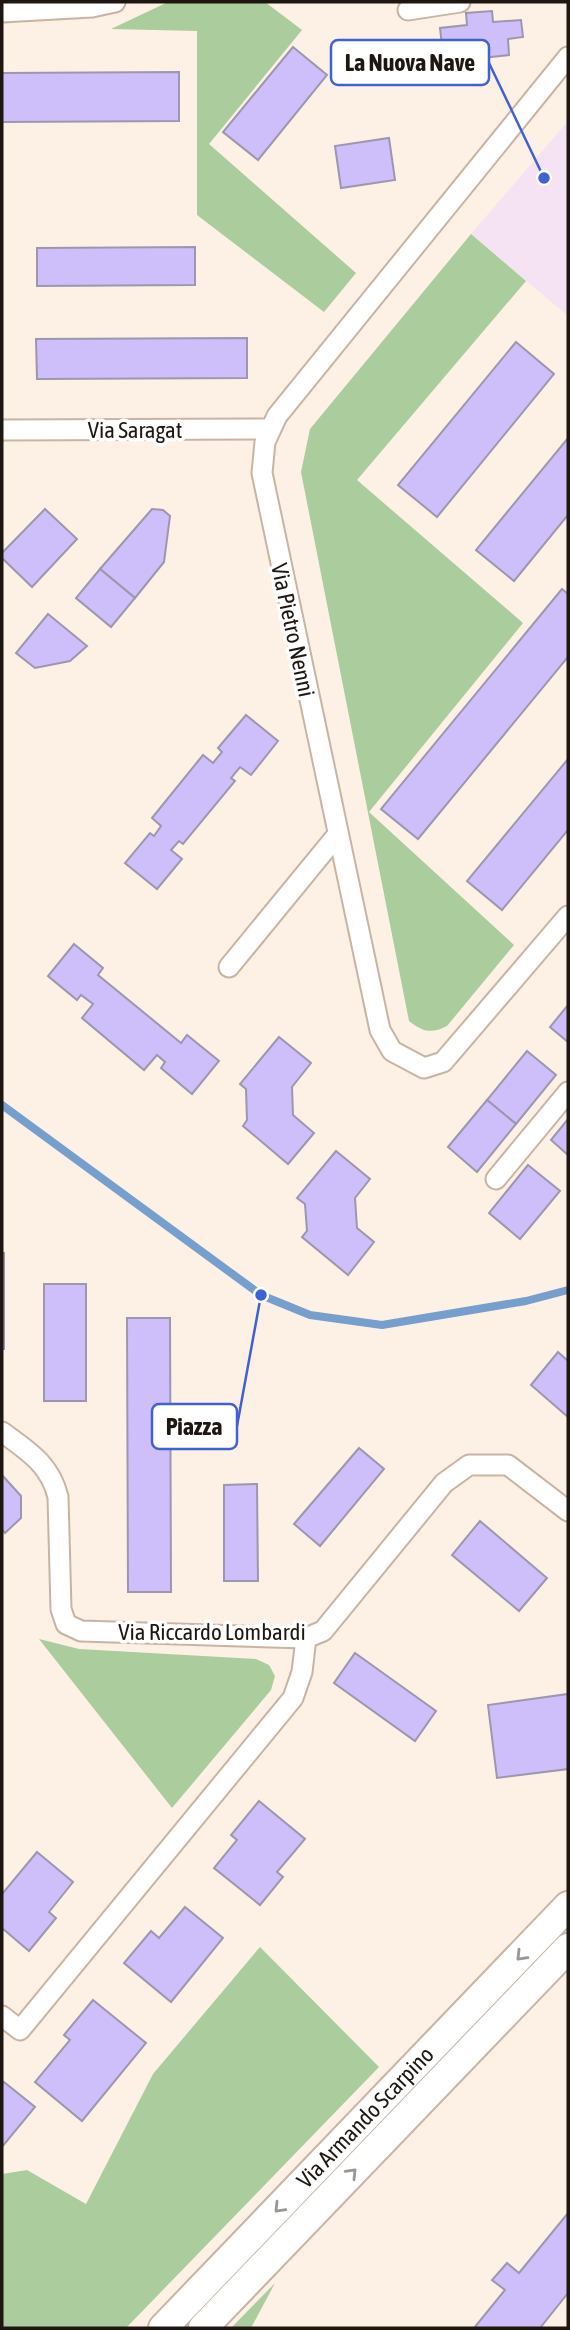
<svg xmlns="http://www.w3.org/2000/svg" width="570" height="2330" font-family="'Asap Condensed',sans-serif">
<rect width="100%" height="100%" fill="#fdf0e5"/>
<polygon fill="#f5e2f3" points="568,121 568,316 471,234"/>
<g fill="#abcc9c">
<polygon points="168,2 265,2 302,30 209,144 356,273 324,312 197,215 197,31 111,29"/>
<path d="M471,234L526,281L357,480L523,623L369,812L514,945L447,1026C431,1034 423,1032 409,1021L301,472L310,429Z"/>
<polygon points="39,1639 79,1649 256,1659 269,1665 275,1676 271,1690 172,1808"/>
<polygon points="260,1947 379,2067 126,2328 2,2328 2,2174 27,2170 86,2204 153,2074"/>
<polygon points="275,2283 251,2328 231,2328"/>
</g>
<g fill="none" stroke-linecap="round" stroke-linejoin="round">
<polyline stroke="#769fce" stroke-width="8" points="2,1105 261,1295 310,1315 382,1325 526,1301 568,1290"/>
</g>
<g fill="#cebffb" stroke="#9c97ae" stroke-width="2">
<polygon points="492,11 493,22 521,20 523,37 508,39 509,55 455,61 453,45 442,46 440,28 467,25 466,13"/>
<polygon points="293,47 327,75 258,160 223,132"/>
<polygon points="179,72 179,121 2,122 2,73"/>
<polygon points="389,138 395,180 341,188 335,146"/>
<polygon points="195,247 195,285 37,286 37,248"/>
<polygon points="247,338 247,378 37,379 36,339"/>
<polygon points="516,342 554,374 437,517 398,485"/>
<polygon points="568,438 568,515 514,581 476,550"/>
<polygon points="45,509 77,539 32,587 2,558 2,553"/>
<polygon points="152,509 163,510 170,516 164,562 135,598 100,569"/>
<polygon points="100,569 135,598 111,627 76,598"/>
<polygon points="562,589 568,594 568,657 418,839 381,809"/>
<polygon points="48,614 87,646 70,661 35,668 16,653"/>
<polygon points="246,715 278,741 251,775 240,767 231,778 235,781 183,844 179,841 171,850 182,859 157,889 125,863 150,833 154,836 161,826 152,818 203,755 213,763 222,752 218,748"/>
<polygon points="568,759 568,830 502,910 467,881"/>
<polygon points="74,944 103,968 98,975 181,1043 187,1035 219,1061 192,1094 161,1068 165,1062 157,1055 144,1070 82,1018 93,1004 81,995 77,1000 48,976"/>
<polygon points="568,1005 568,1042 550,1027"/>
<polygon points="279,1037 311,1063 292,1087 293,1115 314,1133 288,1164 243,1126 247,1120 246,1089 240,1084"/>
<polygon points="527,1051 556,1075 516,1124 487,1100"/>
<polygon points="487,1100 516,1124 477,1172 448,1147"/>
<polygon points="568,1119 568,1155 551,1140"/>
<polygon points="336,1151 370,1179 355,1198 357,1228 374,1242 348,1275 302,1237 307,1231 305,1204 297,1198"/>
<polygon points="528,1165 560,1191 520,1239 489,1213"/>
<rect x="2" y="1253" width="2" height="96"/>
<rect x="44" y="1284" width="42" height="117"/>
<polygon points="127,1318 170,1318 171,1592 128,1592"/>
<polygon points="558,1352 568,1361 568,1417 531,1385"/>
<polygon points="359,1448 384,1469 320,1546 294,1524"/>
<polygon points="2,1475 21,1496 21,1518 5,1533 2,1529"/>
<polygon points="257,1484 258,1581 224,1581 224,1485"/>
<polygon points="480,1521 547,1578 519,1611 452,1555"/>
<polygon points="355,1653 436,1711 415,1741 334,1683"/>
<polygon points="568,1694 568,1769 497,1778 488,1705"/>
<polygon points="259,1801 305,1839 277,1872 283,1877 260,1905 214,1868 237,1840 231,1835"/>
<polygon points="37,1852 73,1882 49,1912 56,1918 29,1951 2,1928 2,1894"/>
<polygon points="185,1907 223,1938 171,2002 124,1963 151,1931 159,1938"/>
<polygon points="93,2000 146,2043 82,2121 35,2082 70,2040 64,2035"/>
<polygon points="4,2082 35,2107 2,2147 2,2085"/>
<polygon points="568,2213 568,2293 540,2328 474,2328 505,2290 492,2280 507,2263 519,2273"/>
</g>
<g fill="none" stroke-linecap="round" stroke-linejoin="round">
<g stroke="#c8b4a2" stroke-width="23">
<g id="street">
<polyline points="408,10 460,2"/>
<polyline points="2,12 92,7 115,2"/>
<polyline points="568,57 277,416 265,442 262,473 380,1030 392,1051 424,1068 443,1062 568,916"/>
<polyline points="2,430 269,429"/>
<polyline points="229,967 338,834"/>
<polyline points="496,1179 568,1092"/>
<path d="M2,1432C28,1451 50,1464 58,1497L61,1609L66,1624L81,1631L306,1638L323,1631L444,1483L469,1465H508L568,1511"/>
<polyline points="2,2016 20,2030 293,1698 302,1672 306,1638"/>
</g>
</g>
<g stroke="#c8b4a2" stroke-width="32">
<g id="secondary">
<path id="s1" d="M163,2328L568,1906"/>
<polyline points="203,2328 568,1948"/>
</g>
</g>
<use href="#street" stroke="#fff" stroke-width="19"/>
<use href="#secondary" stroke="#fff" stroke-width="28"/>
</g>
<defs><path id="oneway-chevron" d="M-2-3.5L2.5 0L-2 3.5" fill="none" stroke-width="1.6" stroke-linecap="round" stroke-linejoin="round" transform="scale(1.75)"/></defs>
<g stroke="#9a9693">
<use href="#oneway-chevron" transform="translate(521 1956) rotate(134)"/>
<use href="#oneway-chevron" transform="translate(352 2173) rotate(-46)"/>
<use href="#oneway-chevron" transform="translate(279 2208) rotate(134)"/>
</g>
<g text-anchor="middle" stroke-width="7" stroke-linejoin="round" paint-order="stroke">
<g font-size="23" fill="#1e1610" stroke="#fff">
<text x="135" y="438">Via Saragat</text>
<text transform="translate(293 630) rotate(78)" y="8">Via Pietro Nenni</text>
<text x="212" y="1640">Via Riccardo Lombardi</text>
<text dy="8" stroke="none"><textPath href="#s1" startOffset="292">Via Armando Scarpino</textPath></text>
</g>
</g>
<path fill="none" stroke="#3f61d3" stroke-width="2.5" d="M544 178L489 63M261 1295L237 1426"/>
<g fill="#3f61d3" stroke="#fff" stroke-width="2.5">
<circle cx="544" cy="178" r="7"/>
<circle cx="261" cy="1295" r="7"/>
</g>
<g fill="#fff" stroke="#3f61d3" stroke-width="2.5">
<rect x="331" y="40" width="158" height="45" rx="7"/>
<rect x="152" y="1404" width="85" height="45" rx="7"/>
</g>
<g font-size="24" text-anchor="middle" font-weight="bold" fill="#1e1610">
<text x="410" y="71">La Nuova Nave</text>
<text x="194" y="1435">Piazza</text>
</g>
<rect width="570" height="2330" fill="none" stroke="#1e1610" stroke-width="7"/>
</svg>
